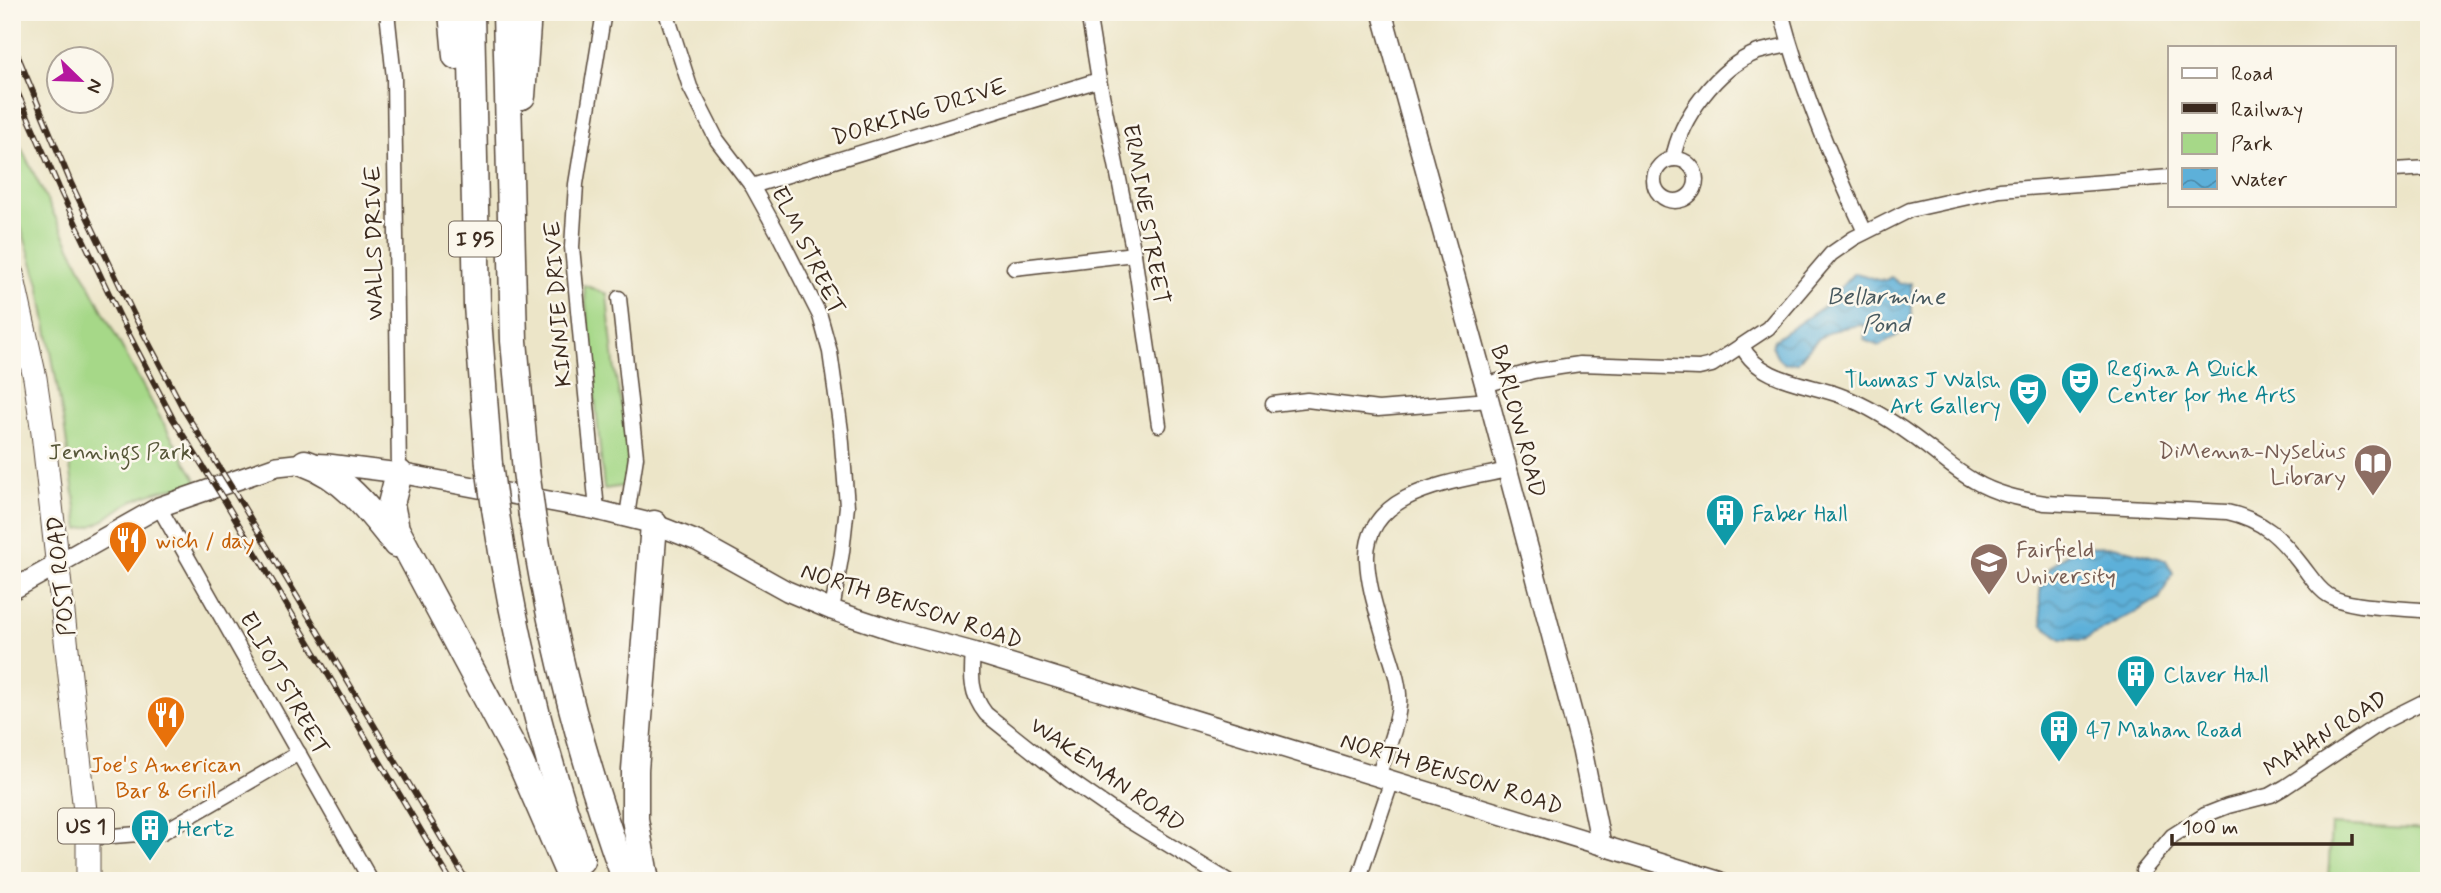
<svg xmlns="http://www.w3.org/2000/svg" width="2441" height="893" font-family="Mynerve,sans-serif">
<defs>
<pattern id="water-waves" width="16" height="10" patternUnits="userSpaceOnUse" patternTransform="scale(1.75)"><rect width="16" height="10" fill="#5db0d9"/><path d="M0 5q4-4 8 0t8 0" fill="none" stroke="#4e8faf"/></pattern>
</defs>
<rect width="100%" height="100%" fill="#fbf7ec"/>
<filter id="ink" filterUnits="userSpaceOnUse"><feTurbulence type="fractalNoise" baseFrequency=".0143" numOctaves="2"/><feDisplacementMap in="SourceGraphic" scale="14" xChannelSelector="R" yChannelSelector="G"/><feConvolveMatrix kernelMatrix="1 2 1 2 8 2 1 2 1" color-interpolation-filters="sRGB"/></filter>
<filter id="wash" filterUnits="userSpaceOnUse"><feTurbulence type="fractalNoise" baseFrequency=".00686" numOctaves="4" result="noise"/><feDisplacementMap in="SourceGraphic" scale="28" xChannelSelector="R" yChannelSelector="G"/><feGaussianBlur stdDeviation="1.57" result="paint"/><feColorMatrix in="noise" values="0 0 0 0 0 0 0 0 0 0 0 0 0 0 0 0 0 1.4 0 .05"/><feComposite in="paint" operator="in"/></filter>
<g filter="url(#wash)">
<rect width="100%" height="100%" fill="#ece5c8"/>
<g fill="#a6d888" stroke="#708153" stroke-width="2">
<path d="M12,129C71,250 131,371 200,486C174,486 150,491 127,504C106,516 104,525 79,529L64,424L39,284L12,199Z"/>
<path d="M584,285L607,294C609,320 612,346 615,371C620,408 635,450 624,486L604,489Z"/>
<polygon points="2331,825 2429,830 2429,881 2328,881"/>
</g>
<g fill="url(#water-waves)" stroke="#4c6d7c" stroke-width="2">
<path d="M1854,273C1868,274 1880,286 1891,277L1900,284L1911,283L1912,313L1908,329L1879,346L1864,340L1866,326C1859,324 1856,326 1849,327C1823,330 1813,342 1798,362L1784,364L1778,358L1772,346L1774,340L1823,307Z"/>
<path d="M2114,546L2166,560L2173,573L2159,599L2084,640L2061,639L2043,625C2035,590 2039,567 2075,550C2086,545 2102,547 2114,546Z"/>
</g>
</g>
<g filter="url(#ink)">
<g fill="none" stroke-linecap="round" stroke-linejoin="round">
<g stroke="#564638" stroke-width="17">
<g id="street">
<polyline points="387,12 394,78 399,473"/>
<polyline points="666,12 690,87 717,140 752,186 779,235 820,316 830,352 841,431 847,506 842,552 832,610"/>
<polyline points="1088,12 1099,80 1134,254 1159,425"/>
<path d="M1781,12C1801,88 1832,162 1865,232"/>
<path d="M1673,159C1680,118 1718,67 1758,52C1768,49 1779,47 1789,45"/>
<circle cx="1675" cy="180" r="21"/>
<polyline points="2394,170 2429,168"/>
<polyline points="752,186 1099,80"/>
<polyline points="1014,268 1134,254"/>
<polyline points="619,298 636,457 627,516"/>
<path d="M1742,346C1759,381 1806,383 1839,395C1870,406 1900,426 1926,446C1942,458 1956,471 1974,481C1996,494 2020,499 2045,503L2227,512C2264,520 2281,538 2303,567C2311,577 2318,589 2328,595C2349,609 2403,607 2429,611"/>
<polyline points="1485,385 1533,371 1580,364 1699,368 1712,365 1768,328 1831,254 1854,238 1910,210 2000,190 2170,177"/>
<polyline points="1273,404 1307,400 1378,409 1489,400"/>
<polyline points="159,507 371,881"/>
<polyline points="597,510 572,247 576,184 604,12"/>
<path d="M973,652C971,676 970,694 986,714L1069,780L1118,814L1228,881"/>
<path d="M1378,777C1385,754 1397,729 1399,705C1401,683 1390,658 1384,637C1377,612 1368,586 1367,559C1365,489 1457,482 1507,470"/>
<polyline points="88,838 163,832 299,753"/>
<polyline points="2143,871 2172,836 2205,815 2228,806 2271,795 2285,787 2381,723 2429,699"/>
<polyline points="1358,881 1392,780"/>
</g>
</g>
<g stroke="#564638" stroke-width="22">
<g id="secondary">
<polyline points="1382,12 1485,385 1582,750 1601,844"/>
<polyline points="12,590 159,507 277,466 305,463 328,464 399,473 597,510 654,524 697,541 787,591 832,610 895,631 973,652 1718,881"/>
</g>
</g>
<g stroke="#564638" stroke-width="25">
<polyline id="primary" points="12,274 35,378 43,433 88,838 88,881"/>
</g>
<g stroke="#564638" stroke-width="29">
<g id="highway">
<polyline points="452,12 456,56"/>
<polyline points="471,12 477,305 489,465"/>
<polyline points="506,12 514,341 526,471"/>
<polyline points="522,96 528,12"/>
<path d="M305,463C345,477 370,511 396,544"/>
<polyline points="399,473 391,504 396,529 518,757 572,881"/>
<path d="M495,508C513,628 541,746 581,860"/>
<path d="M532,515C551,640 583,762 626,881"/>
<polyline points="646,881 635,819 635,770 654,524"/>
</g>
</g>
<use href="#street" stroke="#fff" stroke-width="14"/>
<use href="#secondary" stroke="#fff" stroke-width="19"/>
<use href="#primary" stroke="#fff" stroke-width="23"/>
<use href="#highway" stroke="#fff" stroke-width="26"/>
<g stroke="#3b2a1e" stroke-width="6">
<g id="rail">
<polyline points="12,42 71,183 134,315 185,412 237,496 467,881"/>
<polyline points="12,80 59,188 122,321 173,419 226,503 451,881"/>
</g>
</g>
<use href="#rail" stroke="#fbf7ec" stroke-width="3.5" stroke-dasharray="10" stroke-linecap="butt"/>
<g stroke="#564638" stroke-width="29" stroke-linecap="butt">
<g id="highway-bridge">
<polyline points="489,465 495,508"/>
<polyline points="526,471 532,515"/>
</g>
</g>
<use href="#highway-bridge" stroke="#fff" stroke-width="26"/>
</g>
</g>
<defs>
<g id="theatre-pin" transform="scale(2.0125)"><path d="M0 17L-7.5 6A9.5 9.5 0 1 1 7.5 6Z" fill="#0f9aa8" stroke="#fbf7ec"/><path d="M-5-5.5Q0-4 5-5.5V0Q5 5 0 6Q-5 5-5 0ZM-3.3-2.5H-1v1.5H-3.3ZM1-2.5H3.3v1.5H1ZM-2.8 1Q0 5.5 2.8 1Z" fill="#fff"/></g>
<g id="library-pin" transform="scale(2.0125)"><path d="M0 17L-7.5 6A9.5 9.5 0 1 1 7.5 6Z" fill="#8d6e63" stroke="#fbf7ec"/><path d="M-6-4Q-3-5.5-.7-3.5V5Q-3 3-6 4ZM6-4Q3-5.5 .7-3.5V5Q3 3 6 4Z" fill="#fff"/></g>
<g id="building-pin" transform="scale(2.0125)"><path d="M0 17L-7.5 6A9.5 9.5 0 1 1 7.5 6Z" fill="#0f9aa8" stroke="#fbf7ec"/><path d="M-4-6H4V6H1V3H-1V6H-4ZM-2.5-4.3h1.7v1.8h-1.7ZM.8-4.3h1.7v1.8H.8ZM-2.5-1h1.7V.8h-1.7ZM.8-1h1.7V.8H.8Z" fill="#fff"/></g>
<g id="restaurant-pin" transform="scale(2.0125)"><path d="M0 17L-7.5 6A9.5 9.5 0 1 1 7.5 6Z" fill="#e8710a" stroke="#fbf7ec"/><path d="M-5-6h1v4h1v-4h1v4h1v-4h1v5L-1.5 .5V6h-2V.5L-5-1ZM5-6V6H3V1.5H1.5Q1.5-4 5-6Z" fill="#fff"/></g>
<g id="university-pin" transform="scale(2.0125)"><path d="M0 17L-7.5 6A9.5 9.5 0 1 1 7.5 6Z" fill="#8d6e63" stroke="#fbf7ec"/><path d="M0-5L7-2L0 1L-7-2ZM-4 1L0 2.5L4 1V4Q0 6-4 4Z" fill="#fff"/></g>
</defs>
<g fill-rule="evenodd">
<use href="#theatre-pin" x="2080" y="381"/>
<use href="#theatre-pin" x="2028" y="392"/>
<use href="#library-pin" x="2373" y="463"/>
<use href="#building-pin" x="1725" y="513"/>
<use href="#restaurant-pin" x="128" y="540"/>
<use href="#university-pin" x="1989" y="562"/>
<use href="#building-pin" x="2136" y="674"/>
<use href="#restaurant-pin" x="166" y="715"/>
<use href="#building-pin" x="2059" y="729"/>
<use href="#building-pin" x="150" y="828"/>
</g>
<g text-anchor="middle" stroke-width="5" stroke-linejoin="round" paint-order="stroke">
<g fill="#fbf7ec" stroke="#75685c" stroke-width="2">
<rect x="449" y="221.5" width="52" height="35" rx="5"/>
<rect x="58" y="808.5" width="56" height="35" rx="5"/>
</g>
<g font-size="21" font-weight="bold" fill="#3b2a1e">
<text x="475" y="246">I 95</text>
<text x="86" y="833">US 1</text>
</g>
<g font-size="23" fill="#3b2a1e" stroke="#fbf7ec">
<text transform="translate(919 111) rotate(-17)" y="8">DORKING DRIVE</text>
<text transform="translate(1147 214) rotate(80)" y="8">ERMINE STREET</text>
<text transform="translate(373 243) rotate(-91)" y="8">WALLS DRIVE</text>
<text transform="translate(809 250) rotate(64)" y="8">ELM STREET</text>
<text transform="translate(557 304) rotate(-94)" y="8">KINNIE DRIVE</text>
<text transform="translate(1519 421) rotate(75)" y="8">BARLOW ROAD</text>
<text transform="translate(60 576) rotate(-96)" y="8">POST ROAD</text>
<text transform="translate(912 605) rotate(18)" y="8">NORTH BENSON ROAD</text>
<text transform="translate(285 683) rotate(61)" y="8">ELIOT STREET</text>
<text transform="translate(2325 733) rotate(-32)" y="8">MAHAN ROAD</text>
<text transform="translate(1452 773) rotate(17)" y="8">NORTH BENSON ROAD</text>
<text transform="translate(1108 774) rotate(35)" y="8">WAKEMAN ROAD</text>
</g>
<g font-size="23" fill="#0d838f" stroke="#fbf7ec" text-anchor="start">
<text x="2107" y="376">Regina A Quick<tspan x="2107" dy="26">Center for the Arts</tspan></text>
<text x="2001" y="387" text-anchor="end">Thomas J Walsh<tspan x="2001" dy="26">Art Gallery</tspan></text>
<text x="1752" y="521">Faber Hall</text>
<text x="2163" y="682">Claver Hall</text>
<text x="2086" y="737">47 Mahan Road</text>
<text x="177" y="836">Hertz</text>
</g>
<g font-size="23" fill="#785e54" stroke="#fbf7ec" text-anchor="end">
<text x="2346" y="458">DiMenna-Nyselius<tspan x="2346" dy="26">Library</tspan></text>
<text x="2016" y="557" text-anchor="start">Fairfield<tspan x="2016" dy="26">University</tspan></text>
</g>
<g font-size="23" fill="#565638" stroke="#fbf7ec">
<text x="120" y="459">Jennings Park</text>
</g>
<g font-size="23" fill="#c56008" stroke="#fbf7ec" text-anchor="start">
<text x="155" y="548">wich / day</text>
<text x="166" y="772" text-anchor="middle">Joe's American<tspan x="166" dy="26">Bar &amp; Grill</tspan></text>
</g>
<g font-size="24" font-style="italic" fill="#47595f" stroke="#fbf7ec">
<text x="1886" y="304">Bellarmine<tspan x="1886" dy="28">Pond</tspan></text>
</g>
</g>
<rect width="2441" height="893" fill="none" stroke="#fbf7ec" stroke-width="42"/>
<rect x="2168" y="46" width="228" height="161" fill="#fbf7ec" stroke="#aea59a" stroke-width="2"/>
<rect x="2182" y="68" width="35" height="10" fill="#ffffff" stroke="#aea59a" stroke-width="2"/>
<text x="2231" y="80" font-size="21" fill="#3b2a1e">Road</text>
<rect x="2182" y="103" width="35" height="10" fill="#3b2a1e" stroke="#aea59a" stroke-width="2"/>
<text x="2231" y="116" font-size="21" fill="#3b2a1e">Railway</text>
<rect x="2182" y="133" width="35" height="21" fill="#a6d888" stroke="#aea59a" stroke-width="2"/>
<text x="2231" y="150" font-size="21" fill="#3b2a1e">Park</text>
<rect x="2182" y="168" width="35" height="21" fill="url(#water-waves)" stroke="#aea59a" stroke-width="2"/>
<text x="2231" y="186" font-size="21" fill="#3b2a1e">Water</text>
<g transform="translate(80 80) rotate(113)"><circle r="33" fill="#fbf7ec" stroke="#aea59a" stroke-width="2"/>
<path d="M0-5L12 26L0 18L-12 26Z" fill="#b5179e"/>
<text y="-10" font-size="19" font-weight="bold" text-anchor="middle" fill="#3b2a1e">N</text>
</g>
<path d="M2172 834v10h180v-10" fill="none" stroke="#3b2a1e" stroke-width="3.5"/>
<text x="2182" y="834" font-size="21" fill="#3b2a1e" stroke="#fbf7ec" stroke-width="5" paint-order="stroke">100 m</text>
</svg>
